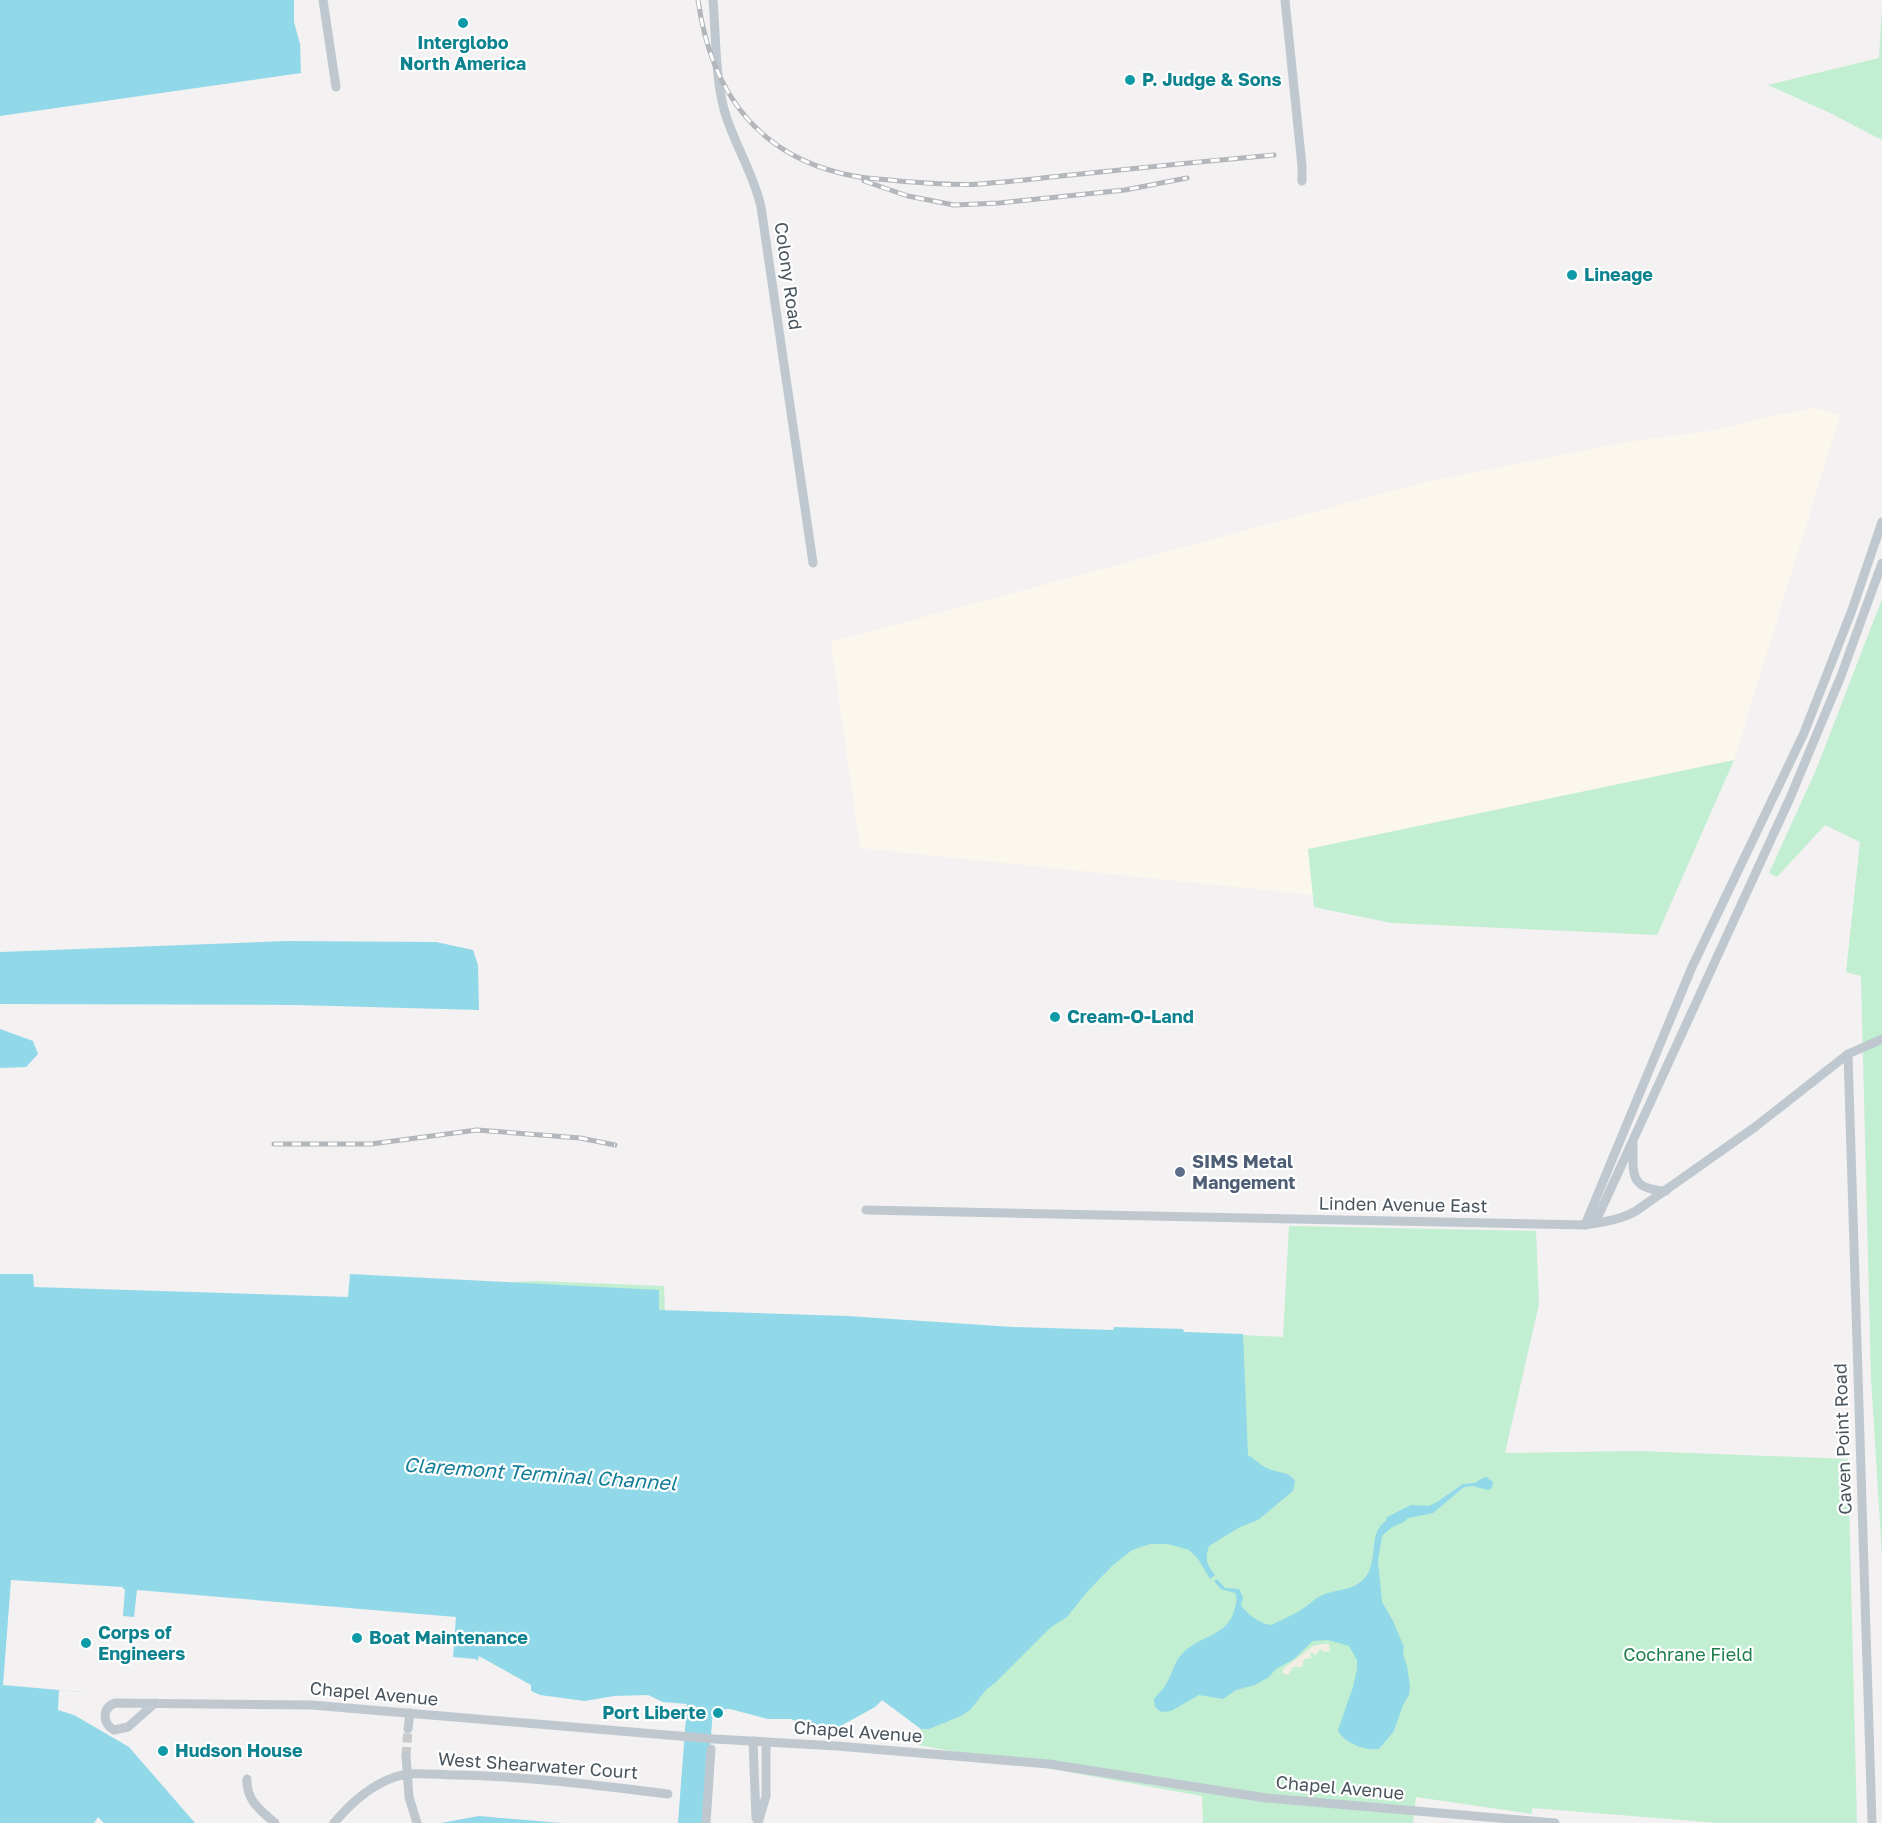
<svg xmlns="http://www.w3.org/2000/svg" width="1882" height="1823" font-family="'Golos Text',sans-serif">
<rect width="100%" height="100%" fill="#f3f1f1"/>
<polygon fill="#fcf7ec" points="1815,408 1840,415 1734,760 1309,849 1313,895 860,848 831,642 1421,483 1626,442 1717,430 1767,417"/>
<g fill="#c2eed2">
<polygon points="1882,8 1882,140 1828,112 1768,85 1879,58"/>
<polygon points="1882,599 1882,1556 1871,1378 1861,976 1846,972 1860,842 1825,825 1777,877 1769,873 1816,770"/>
<polygon points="1734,760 1657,935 1391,923 1314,907 1308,849"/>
<polygon points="1289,1226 1536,1231 1539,1304 1505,1453 1639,1451 1848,1459 1857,1823 1719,1823 1532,1808 1532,1814 1416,1797 1413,1823 1203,1823 1202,1796 918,1745 921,1729 882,1700 875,1707 833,1730 816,1730 791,1719 768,1719 1183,1332 1283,1337"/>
<polygon points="537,1281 664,1286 665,1311 510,1282"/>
</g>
<polygon fill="#f3eee3" points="1322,1644 1329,1644 1330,1651 1324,1652 1320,1649 1315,1656 1312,1652 1310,1654 1312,1658 1304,1659 1302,1667 1293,1667 1288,1675 1282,1673 1283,1669 1313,1646"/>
<g fill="#91d8e9">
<polygon points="0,0 294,0 294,22 300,44 301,73 0,116"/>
<polygon points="287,941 436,942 473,950 478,965 479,1010 297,1005 0,1004 0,952"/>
<polygon points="0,1029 33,1041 38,1054 26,1067 0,1068"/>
<path d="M0,1274H33L34,1287L348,1297L350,1274L659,1290V1310L847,1316L1013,1327L1113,1330L1114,1327L1183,1329L1184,1332L1243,1334L1248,1455C1255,1459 1262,1467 1269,1469C1279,1473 1289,1471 1295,1481L1293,1491L1258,1520L1240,1527L1209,1546C1205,1559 1206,1564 1215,1575L1210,1579L1198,1559L1189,1550L1168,1544H1150L1132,1550L1112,1566L1086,1593L1067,1617L1051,1627L996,1682L986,1690L970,1710L961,1716L929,1729H921L882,1700L875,1707L833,1730H816L791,1719H768L730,1709L713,1710L704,1823H678L687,1704L663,1702L648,1695L614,1696L585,1701L540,1695L523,1687L475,1659L453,1657L456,1617L137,1590L134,1617L123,1616L125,1590L122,1587L11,1580L3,1685L81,1692L74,1715L129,1747L195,1823H104L98,1817L94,1823H0Z"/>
<path d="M1486,1477L1493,1482L1492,1488L1488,1490L1472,1486L1464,1487L1433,1513L1408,1518L1404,1522L1392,1527L1382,1536L1378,1561L1382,1602L1393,1621L1404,1647L1403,1654L1407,1666L1410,1686L1409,1695L1403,1705L1394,1731L1379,1749C1366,1751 1343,1743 1338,1730L1353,1687L1357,1669V1660L1349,1646L1328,1640L1313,1641L1294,1659L1276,1669L1269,1677L1255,1685L1236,1690L1223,1699L1199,1695L1171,1711L1161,1712L1155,1707L1154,1699C1158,1694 1163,1690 1166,1684C1172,1675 1174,1663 1181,1655C1197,1636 1227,1637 1234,1611C1236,1603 1238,1601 1235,1593L1221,1589L1214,1581L1217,1579L1225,1588L1239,1589L1243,1597L1241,1605C1247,1614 1260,1624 1271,1625C1282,1620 1293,1615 1304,1608C1310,1604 1316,1597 1323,1595C1339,1588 1355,1592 1367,1575C1378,1558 1368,1533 1386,1521L1387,1517L1411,1505L1429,1506L1437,1502L1463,1484L1475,1483L1479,1480Z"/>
<polygon points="479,1816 561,1823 441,1823"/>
</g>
<g fill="#f3f1f1">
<polygon points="479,1656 531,1685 531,1691 529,1693 522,1690 477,1663"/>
<polygon points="59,1690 81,1692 79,1702 74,1715 58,1710"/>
</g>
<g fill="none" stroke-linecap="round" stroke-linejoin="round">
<polyline stroke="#c8cacc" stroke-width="9" stroke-dasharray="9 4.5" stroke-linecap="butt" points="406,1756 408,1729"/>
<g stroke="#bfc8cf" stroke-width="9">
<polyline points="323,0 336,87"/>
<path d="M713,0C716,35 715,83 726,116C736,147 754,175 761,207L813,563"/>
<polyline points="1285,0 1302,166 1302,181"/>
<polyline points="1848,1054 1872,1823"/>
<path d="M1633,1144C1633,1176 1630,1189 1666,1191"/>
<path d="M866,1210L1585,1225C1603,1222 1620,1220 1636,1211L1755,1127L1848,1054L1882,1039"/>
<polyline points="1595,1223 1790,798 1841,676 1882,563"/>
<polyline points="1585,1225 1692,967 1804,733 1852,610 1882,522"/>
<path d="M155,1703L128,1727L114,1730C102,1723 102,1708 115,1703L312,1705L714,1739L837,1746L1049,1764L1266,1798L1555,1823"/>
<polyline points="408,1729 410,1713"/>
<polyline points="753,1741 756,1818"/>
<polyline points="406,1756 409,1797 417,1823"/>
<path d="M247,1779C246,1800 260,1810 275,1823"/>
<path d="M334,1823C350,1804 371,1785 395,1777C414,1771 435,1775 454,1775C526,1776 596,1785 668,1794"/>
<polyline points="706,1823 711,1749"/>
<polyline points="758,1823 766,1796 766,1742"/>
</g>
<g stroke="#b3b6bb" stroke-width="5">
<g id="rail">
<path d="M698,0C711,92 758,158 854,176C868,179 884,179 899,181C926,183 953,186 980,184C1010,182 1040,178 1071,175C1138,168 1206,161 1274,155"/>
<polyline points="864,181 908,196 954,205 999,203 1125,190 1187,178"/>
<polyline points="274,1144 371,1144 477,1130 580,1138 615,1145"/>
</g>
</g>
<use href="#rail" stroke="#fff" stroke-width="3" stroke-dasharray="9" stroke-linecap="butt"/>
</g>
<g fill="#0f9aa8" stroke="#fff" stroke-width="2">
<circle cx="463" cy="23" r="6"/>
<circle cx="1130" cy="80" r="6"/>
<circle cx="1572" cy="275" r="6"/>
<circle cx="1055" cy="1017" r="6"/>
<circle cx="357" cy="1638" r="6"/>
<circle cx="86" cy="1643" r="6"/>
<circle cx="718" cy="1713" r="6"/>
<circle cx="163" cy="1751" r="6"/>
</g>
<circle fill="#5c6f8a" stroke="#fff" stroke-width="2" cx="1180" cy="1172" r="6"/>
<g text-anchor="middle" stroke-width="4.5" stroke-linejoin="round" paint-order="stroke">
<g font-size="18" font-weight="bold" fill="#0d838f" stroke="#fff" text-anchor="start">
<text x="463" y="49" text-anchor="middle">Interglobo<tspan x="463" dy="21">North America</tspan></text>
<text x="1142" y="86">P. Judge &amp; Sons</text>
<text x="1584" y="281">Lineage</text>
<text x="1067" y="1023">Cream-O-Land</text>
<text x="98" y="1639">Corps of<tspan x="98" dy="21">Engineers</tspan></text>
<text x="369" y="1644">Boat Maintenance</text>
<text x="706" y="1719" text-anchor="end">Port Liberte</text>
<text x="175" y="1757">Hudson House</text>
</g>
<g font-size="18" fill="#49545d" stroke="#fff">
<text transform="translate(788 276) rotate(82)" y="6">Colony Road</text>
<text transform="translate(1403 1205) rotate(1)" y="6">Linden Avenue East</text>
<text transform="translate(1843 1439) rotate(-92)" y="6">Caven Point Road</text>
<text transform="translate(374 1694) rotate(5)" y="6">Chapel Avenue</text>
<text transform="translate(858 1732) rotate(4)" y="6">Chapel Avenue</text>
<text transform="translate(538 1766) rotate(4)" y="6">West Shearwater Court</text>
<text transform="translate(1340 1788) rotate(5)" y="6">Chapel Avenue</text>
</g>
<g font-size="18" font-weight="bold" fill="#4e5e75" stroke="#fff" text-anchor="start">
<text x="1192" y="1168">SIMS Metal<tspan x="1192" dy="21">Mangement</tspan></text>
</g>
<g font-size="18" fill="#1c7d4b" stroke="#fff">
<text x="1688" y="1661">Cochrane Field</text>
</g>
<g font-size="20" font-style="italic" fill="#137e98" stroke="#fff">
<text transform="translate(540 1474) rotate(4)" y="7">Claremont Terminal Channel</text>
</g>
</g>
</svg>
